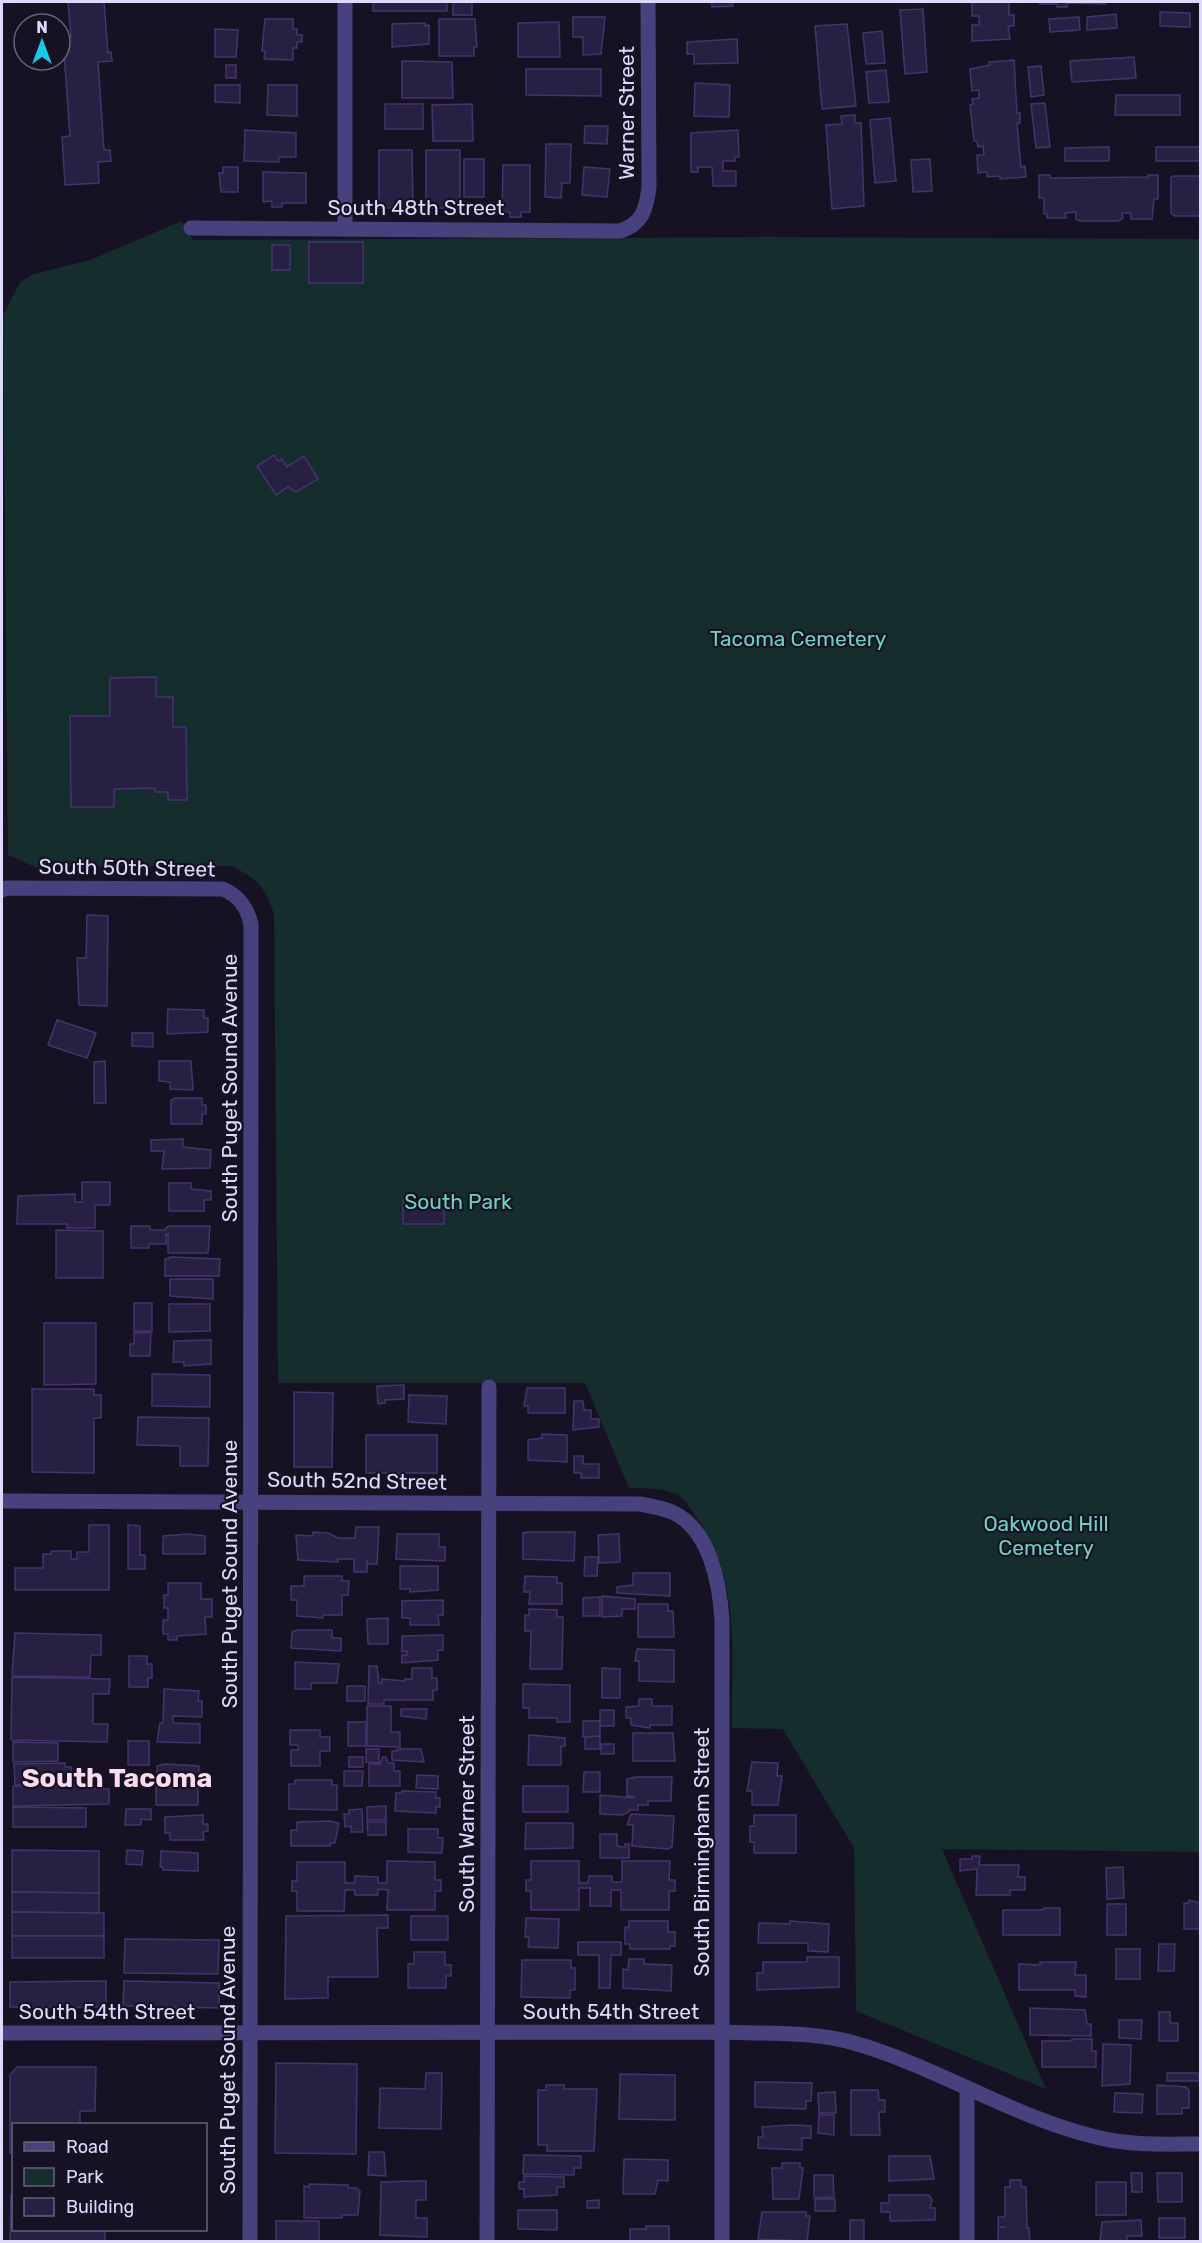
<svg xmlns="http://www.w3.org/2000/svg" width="1202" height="2243" font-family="Rubik,sans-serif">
<rect width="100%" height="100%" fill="#161224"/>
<path fill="#152d2d" d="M182,221L193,240L777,237L1200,239V1852L942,1849L1046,2089L856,2011L854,1848L783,1729L732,1728C731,1655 742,1583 698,1520C692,1512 686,1499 678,1495C663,1487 645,1489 629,1488L585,1383H278L274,914C264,885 259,880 231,866L35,867L8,855L3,315L20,282L34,274L90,260Z"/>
<g fill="#282043" stroke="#42356c" stroke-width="1.5">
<polygon points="68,2 104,2 108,53 111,52 112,61 98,62 104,150 110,150 111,161 98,162 99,183 65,185 62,137 70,136 63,38 71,37"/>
<rect x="373" y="2" width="74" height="9"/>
<rect x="453" y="2" width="19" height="13"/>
<polygon points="712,2 732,2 733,6 712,7"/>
<polygon points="972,2 1009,2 1009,15 1014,15 1014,26 1008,26 1010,39 972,41 972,25 979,25 979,16 972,16"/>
<polygon points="1040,2 1105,2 1105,4 1067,3 1067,7 1057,7 1057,4 1040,4"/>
<polygon points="923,9 927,72 905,74 900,10"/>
<polygon points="1160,12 1190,13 1190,27 1160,26"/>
<polygon points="1116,14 1117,28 1087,30 1087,17"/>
<polygon points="573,17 605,17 601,54 583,55 583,37 573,37"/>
<polygon points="1079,17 1080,30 1050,32 1049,19"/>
<polygon points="265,19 293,19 293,29 297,29 297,35 302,35 302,42 297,42 297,48 293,48 293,60 264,59 265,51 262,51"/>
<polygon points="439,19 475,19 477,47 474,47 474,56 439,56"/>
<polygon points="559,22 560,57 518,57 518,23"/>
<polygon points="425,23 425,26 429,25 429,44 392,47 392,24"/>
<polygon points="847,24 856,106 822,109 815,26"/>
<polygon points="215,29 238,30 236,57 215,57"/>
<polygon points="882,31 885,63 866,64 863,33"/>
<polygon points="737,39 738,63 694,64 694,54 687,54 687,42"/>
<polygon points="1134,57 1136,78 1072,82 1070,61"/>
<polygon points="1014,60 1017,113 1020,113 1020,123 1017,123 1021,167 1025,166 1026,177 1000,179 1000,176 987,177 987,172 978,173 977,155 984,155 983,146 978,147 977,141 974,141 970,105 973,104 972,99 979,98 979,90 972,91 970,69 990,65 989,62"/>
<polygon points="402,61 452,62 453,98 402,98"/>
<rect x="226" y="65" width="10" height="13"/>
<polygon points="1041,66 1044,95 1031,97 1028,67"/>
<polygon points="526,69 601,69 601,96 526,95"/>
<polygon points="886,70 889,102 869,103 866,72"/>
<polygon points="695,83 730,85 729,117 694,116"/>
<polygon points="215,85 240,85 240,103 215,102"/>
<polygon points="268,85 297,85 297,116 267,115"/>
<polygon points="1116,95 1180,95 1180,115 1115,115"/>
<polygon points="1045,103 1050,147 1036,148 1031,104"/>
<rect x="385" y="104" width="38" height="25"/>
<polygon points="472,104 473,141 433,141 432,105"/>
<polygon points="855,115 855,123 861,123 864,206 832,209 826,125 842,124 841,116"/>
<polygon points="890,118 896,181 875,183 870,120"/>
<polygon points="585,126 608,126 607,144 584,143"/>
<polygon points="245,130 296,133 296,157 279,157 279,162 244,161"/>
<polygon points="738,130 739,157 735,157 735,161 723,161 723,171 736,171 736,186 713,186 712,167 698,167 698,172 691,172 691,133"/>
<polygon points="546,144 571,144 570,183 562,183 561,198 545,197"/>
<polygon points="1109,147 1109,161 1065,161 1065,148"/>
<rect x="1156" y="147" width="44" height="14"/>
<polygon points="379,150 412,150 413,208 379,208"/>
<rect x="426" y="150" width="34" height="58"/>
<rect x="464" y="159" width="20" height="38"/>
<polygon points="930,159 932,191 913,192 911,160"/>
<polygon points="503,165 530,165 530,212 521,212 521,217 510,217 510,212 502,212"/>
<polygon points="223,167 238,167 238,192 221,192 219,173 223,173"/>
<polygon points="584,167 610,169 607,197 582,195"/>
<polygon points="263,172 306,173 306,203 282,203 282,207 272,207 272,201 263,202"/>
<polygon points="1039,175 1050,175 1050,178 1148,177 1148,175 1158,175 1158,199 1154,199 1152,219 1131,219 1131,213 1122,213 1123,218 1118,221 1080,221 1076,219 1076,212 1065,213 1066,218 1047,218 1047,214 1044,214 1044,198 1039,198"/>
<polygon points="1174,176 1200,176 1200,216 1175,216 1171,213 1171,177"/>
<rect x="309" y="242" width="54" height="41"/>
<rect x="272" y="245" width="18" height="25"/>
<polygon points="274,455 278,461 282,459 287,467 304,456 318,479 296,492 288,487 276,495 257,466"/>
<polygon points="156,677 156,697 173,697 173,727 186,727 187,800 168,800 168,792 155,792 155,788 114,789 114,807 71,807 70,716 110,716 110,678"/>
<polygon points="87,915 108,916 107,1006 79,1005 77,958 86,958"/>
<polygon points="168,1009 204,1010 204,1018 208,1018 208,1032 167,1034"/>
<polygon points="57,1020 96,1033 87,1058 48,1045"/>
<polygon points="132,1033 153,1033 153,1047 132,1046"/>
<polygon points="105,1061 106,1103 94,1103 94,1062"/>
<polygon points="159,1061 191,1061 193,1090 170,1089 170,1082 159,1081"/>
<polygon points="176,1098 202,1098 202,1105 206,1105 206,1114 202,1114 202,1124 171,1124 171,1100"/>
<polygon points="183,1139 183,1147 211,1150 210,1168 162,1169 164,1151 151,1151 151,1140"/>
<polygon points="82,1182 110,1182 110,1205 95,1205 95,1228 67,1228 67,1224 17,1224 18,1196 75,1194 75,1202 82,1202"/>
<polygon points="169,1183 191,1183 191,1189 211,1191 211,1200 204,1200 204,1211 169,1211"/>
<rect x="403" y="1200" width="41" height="24"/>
<polygon points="131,1226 150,1226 150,1230 165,1230 168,1226 210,1226 208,1253 168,1253 168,1234 166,1234 166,1244 149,1244 149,1248 131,1248"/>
<polygon points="56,1230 103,1231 103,1278 56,1278"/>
<polygon points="171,1257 220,1259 219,1276 165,1276 165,1259"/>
<polygon points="170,1279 213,1279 213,1299 170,1296"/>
<rect x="134" y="1303" width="18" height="28"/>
<polygon points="169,1304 210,1304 210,1331 169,1332"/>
<polygon points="44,1323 96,1323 96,1384 44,1385"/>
<polygon points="151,1332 150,1356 130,1356 130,1344 134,1344 134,1333"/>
<polygon points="211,1340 211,1364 184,1366 184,1362 173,1362 174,1341"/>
<polygon points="152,1374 210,1375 210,1407 152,1406"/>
<polygon points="404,1385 404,1399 385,1400 385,1403 378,1404 377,1386"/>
<polygon points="527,1388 565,1388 565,1413 528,1413 528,1406 524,1406"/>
<polygon points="32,1389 94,1389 94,1395 101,1395 101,1418 94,1418 94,1473 32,1472"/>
<polygon points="294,1392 333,1393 332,1467 294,1467"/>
<polygon points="409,1395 447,1396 446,1424 408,1422"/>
<polygon points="574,1401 583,1401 584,1410 591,1410 591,1419 599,1419 599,1427 573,1430"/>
<polygon points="138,1417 209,1418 208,1466 180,1466 180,1446 137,1445"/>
<polygon points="542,1434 567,1435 567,1462 528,1460 528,1440 542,1438"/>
<rect x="366" y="1435" width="71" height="38"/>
<polygon points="574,1456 583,1456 583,1464 599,1464 599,1478 581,1478 581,1473 574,1473"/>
<polygon points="89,1525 109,1525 109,1590 15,1590 15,1568 43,1568 43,1554 51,1554 51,1551 71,1551 71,1559 77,1559 77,1552 89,1552"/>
<polygon points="128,1525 140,1526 140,1555 145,1555 145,1569 128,1569"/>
<polygon points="356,1527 379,1527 377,1564 369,1564 367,1561 367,1572 354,1572 354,1559 338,1559 338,1562 298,1560 296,1535 313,1536 313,1532 328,1533 338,1538 355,1538"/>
<polygon points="529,1532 575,1532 574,1561 523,1559 523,1533"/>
<polygon points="188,1534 205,1536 205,1554 163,1554 163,1536"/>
<polygon points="397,1534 439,1534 439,1547 445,1547 445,1561 396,1559"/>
<polygon points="619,1534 620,1562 599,1563 598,1535"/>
<polygon points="585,1557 598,1557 597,1576 584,1576"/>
<polygon points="400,1566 438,1566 438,1590 410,1592 410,1589 400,1589"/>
<polygon points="633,1573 670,1573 670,1596 617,1593 617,1587 633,1585"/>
<polygon points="304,1576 342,1576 342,1581 349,1581 348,1595 342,1595 342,1615 323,1615 323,1618 297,1616 297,1600 291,1600 291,1586 304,1586"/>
<polygon points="525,1576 557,1577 557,1583 562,1583 562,1604 529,1604 530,1592 524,1592"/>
<polygon points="168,1583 201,1583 201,1599 212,1599 212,1617 205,1617 206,1634 177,1636 177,1640 168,1640 168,1634 163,1634 163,1620 168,1620 168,1608 164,1608 164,1595 168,1595"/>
<polygon points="602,1596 635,1599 635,1609 622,1609 622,1616 602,1617"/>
<polygon points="600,1597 600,1616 583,1616 583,1598"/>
<polygon points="443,1600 443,1615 438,1615 439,1625 410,1625 410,1618 402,1618 402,1601"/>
<polygon points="638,1604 668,1604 668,1611 673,1611 674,1637 638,1637"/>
<polygon points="529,1609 557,1610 557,1617 563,1617 562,1669 530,1669 531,1631 525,1631 525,1615 529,1616"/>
<polygon points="388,1618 388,1644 368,1644 367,1619"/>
<polygon points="297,1630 332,1630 332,1638 341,1638 341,1651 291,1648 292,1632"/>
<polygon points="15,1633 101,1635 101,1655 91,1655 90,1677 14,1676 12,1674"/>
<polygon points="443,1635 443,1650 438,1650 438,1660 402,1663 402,1655 407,1655 407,1651 402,1652 402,1636"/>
<polygon points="637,1649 674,1650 674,1682 639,1681 639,1661 635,1661"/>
<polygon points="129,1656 147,1656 147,1664 152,1664 152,1678 148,1678 148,1687 129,1687"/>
<polygon points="295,1662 339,1664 337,1683 311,1683 311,1689 295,1689"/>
<polygon points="369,1666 377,1666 379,1683 382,1683 382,1679 405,1681 405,1679 412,1679 412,1668 432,1668 432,1678 437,1678 437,1690 433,1690 433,1700 384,1700 384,1704 368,1704"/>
<polygon points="602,1668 620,1669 620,1698 602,1698"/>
<polygon points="12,1677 110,1679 109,1694 93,1694 93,1724 108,1724 107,1742 11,1740"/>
<polygon points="523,1684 570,1685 570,1722 557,1722 557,1718 529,1718 529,1708 523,1708"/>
<rect x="347" y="1686" width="18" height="15"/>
<polygon points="164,1689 199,1691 198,1701 202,1701 202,1717 173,1716 173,1723 200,1724 200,1743 157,1742 160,1723 163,1723"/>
<polygon points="639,1699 652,1699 652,1706 672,1706 672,1725 650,1725 650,1728 631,1725 631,1718 626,1718 626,1707 639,1706"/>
<polygon points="367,1706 391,1706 391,1732 400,1732 400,1747 367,1746"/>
<polygon points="401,1709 427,1709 426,1719 401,1716"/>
<rect x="600" y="1710" width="14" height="16"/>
<polygon points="583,1721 600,1721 600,1736 583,1737"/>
<rect x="348" y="1722" width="18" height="24"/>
<polygon points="290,1730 320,1730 320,1737 330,1737 330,1751 320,1751 320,1766 291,1766 291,1750 298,1750 298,1745 290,1745"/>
<polygon points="633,1733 673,1733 675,1761 633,1761"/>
<polygon points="529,1735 565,1738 565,1746 561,1746 561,1765 528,1765"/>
<polygon points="600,1736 600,1749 585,1749 585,1737"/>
<rect x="128" y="1741" width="21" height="24"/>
<polygon points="13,1742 58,1743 58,1761 13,1762"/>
<rect x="601" y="1744" width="13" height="10"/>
<polygon points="366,1749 379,1749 379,1763 366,1762"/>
<polygon points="397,1749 421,1749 424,1762 392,1760 392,1751 397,1751"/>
<rect x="349" y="1757" width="14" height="10"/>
<polygon points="383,1757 386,1757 388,1763 394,1763 394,1771 400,1771 400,1786 369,1786 369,1764 380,1764"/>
<polygon points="752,1762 778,1763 777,1776 782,1776 778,1805 752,1805 752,1791 747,1791"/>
<polygon points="65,1763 65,1767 71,1767 71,1772 66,1774 76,1773 77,1784 15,1785 14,1764"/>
<polygon points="164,1764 199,1766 199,1785 157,1785 157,1766"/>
<polygon points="344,1771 363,1771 362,1786 344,1786"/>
<polygon points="584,1772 600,1772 600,1792 583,1792"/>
<polygon points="417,1775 438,1776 438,1789 416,1788"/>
<polygon points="635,1777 672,1777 671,1801 648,1801 648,1805 638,1805 638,1810 629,1810 629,1812 622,1815 600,1814 600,1795 634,1798 634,1796 627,1796 627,1779"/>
<polygon points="295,1780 332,1780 332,1785 337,1785 337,1810 289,1809 289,1784 295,1784"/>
<polygon points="13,1786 92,1786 92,1789 109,1789 109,1804 13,1806"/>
<rect x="523" y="1786" width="45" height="26"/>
<polygon points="156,1787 198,1788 198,1805 156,1805"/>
<polygon points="402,1791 436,1792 436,1798 440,1798 440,1807 436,1807 436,1813 395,1811 396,1793 402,1793"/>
<polygon points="386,1806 386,1820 367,1820 367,1807"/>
<polygon points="13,1807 86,1808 86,1827 13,1827"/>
<polygon points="126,1809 151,1809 151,1820 141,1819 141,1825 125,1825"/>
<polygon points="362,1809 363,1832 351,1832 351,1826 345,1827 344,1814 349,1814 349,1810"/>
<polygon points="631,1814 674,1816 672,1847 668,1849 632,1846 633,1825 627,1825"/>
<polygon points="203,1815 203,1824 208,1824 208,1831 203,1832 204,1840 170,1840 170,1833 165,1833 165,1817"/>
<polygon points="754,1815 796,1815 796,1853 754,1853 754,1842 750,1842 750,1826 754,1826"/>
<polygon points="329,1821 339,1823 335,1843 330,1843 330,1846 291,1846 291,1830 297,1830 297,1822"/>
<polygon points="367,1822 386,1822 386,1835 368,1835"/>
<polygon points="526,1823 573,1823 573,1848 525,1849"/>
<polygon points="408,1829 438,1829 438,1838 443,1838 442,1853 408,1852"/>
<polygon points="600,1834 617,1834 617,1846 625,1847 625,1844 629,1844 629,1858 600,1858"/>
<polygon points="12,1850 99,1851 99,1893 12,1892"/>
<polygon points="127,1850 143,1851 142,1865 126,1864"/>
<polygon points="161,1851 198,1853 198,1871 163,1870 163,1867 160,1867"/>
<polygon points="972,1856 980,1856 979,1865 1019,1865 1018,1877 1025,1877 1025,1890 1010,1890 1010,1895 976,1895 977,1869 960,1871 960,1859 972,1859"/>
<polygon points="387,1861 435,1862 435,1880 441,1880 441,1891 435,1891 435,1910 387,1910 388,1890 378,1889 378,1895 355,1895 355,1890 345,1890 344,1911 297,1911 297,1891 292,1891 292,1881 297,1881 297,1862 345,1862 345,1883 355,1883 355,1876 378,1877 378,1883 387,1883"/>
<polygon points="531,1861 579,1861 579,1883 588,1883 589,1876 612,1876 612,1882 622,1882 622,1861 670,1861 669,1880 675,1880 675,1891 669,1891 669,1910 621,1910 621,1890 611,1890 611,1906 590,1906 590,1888 579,1888 579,1910 531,1910 531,1891 526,1891 526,1880 531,1880"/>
<polygon points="1123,1867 1124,1898 1107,1899 1106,1868"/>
<polygon points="12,1892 99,1893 99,1913 12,1912"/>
<polygon points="1189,1900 1200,1903 1200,1929 1184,1929 1184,1903 1189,1903"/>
<rect x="1107" y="1904" width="19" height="31"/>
<polygon points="1044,1908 1060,1908 1060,1935 1003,1935 1003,1910 1043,1910"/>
<polygon points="12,1912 104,1913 104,1936 12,1936"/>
<polygon points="388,1915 388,1928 377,1928 378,1977 328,1977 328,1998 285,1999 286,1916"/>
<rect x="411" y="1916" width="37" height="24"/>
<polygon points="526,1918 559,1919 558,1948 528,1947 529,1937 525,1937"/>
<polygon points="629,1921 668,1921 668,1932 675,1932 675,1946 670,1946 670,1949 630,1949 630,1944 625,1944 625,1927 629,1928"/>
<polygon points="790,1921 829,1924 828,1952 808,1951 808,1943 758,1943 759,1923 790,1924"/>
<rect x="12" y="1936" width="92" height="22"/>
<polygon points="125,1939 219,1940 218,1974 124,1973"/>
<polygon points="578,1942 621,1942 621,1955 611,1955 610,1988 599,1988 599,1955 578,1955"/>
<polygon points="1159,1944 1175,1944 1174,1971 1158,1971"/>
<rect x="1116" y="1949" width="24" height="30"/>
<polygon points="414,1952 445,1952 445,1965 451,1965 451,1976 446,1976 446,1988 408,1988 408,1964 414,1964"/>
<polygon points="807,1957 839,1957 839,1987 757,1990 757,1973 763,1973 763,1962 807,1962"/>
<polygon points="629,1959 644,1959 644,1964 672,1965 671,1991 623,1988 623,1969 628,1970"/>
<polygon points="522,1960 571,1960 571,1968 575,1968 575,1990 570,1990 570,1998 521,1997"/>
<polygon points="1040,1962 1076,1962 1075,1975 1086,1975 1086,1997 1075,1996 1075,1990 1019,1990 1019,1964 1040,1965"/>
<polygon points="106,1981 106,2007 10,2007 10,1982"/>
<polygon points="124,1981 219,1983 219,2008 123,2006"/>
<polygon points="1030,2008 1085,2010 1087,2024 1091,2024 1091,2036 1030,2035"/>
<polygon points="1159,2012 1170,2012 1170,2023 1178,2023 1178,2041 1159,2041"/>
<polygon points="1119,2020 1142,2020 1141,2039 1119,2038"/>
<polygon points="1072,2039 1092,2039 1092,2051 1096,2051 1096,2067 1042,2067 1042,2041 1072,2041"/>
<polygon points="1103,2044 1131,2045 1130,2084 1102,2086"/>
<polygon points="276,2063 357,2064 356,2154 275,2153"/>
<polygon points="17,2067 96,2067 95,2111 80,2111 80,2124 14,2124 14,2153 10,2153 10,2075"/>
<polygon points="426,2073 442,2073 441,2129 379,2128 380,2088 425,2089"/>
<rect x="1167" y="2073" width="32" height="8"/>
<polygon points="620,2074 675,2075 675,2120 619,2119"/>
<polygon points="755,2082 812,2083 811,2101 806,2101 806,2109 755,2107"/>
<polygon points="546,2085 564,2085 564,2089 597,2089 594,2151 547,2151 547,2145 538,2145 538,2090 546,2090"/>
<polygon points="1157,2085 1186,2087 1189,2090 1189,2108 1182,2108 1182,2114 1157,2114"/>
<polygon points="851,2090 878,2090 879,2100 885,2100 885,2112 879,2112 880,2135 851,2135"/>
<polygon points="835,2092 836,2113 819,2113 818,2093"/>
<polygon points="1115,2093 1143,2094 1142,2113 1114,2112"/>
<polygon points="819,2115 834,2115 834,2135 818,2133"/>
<polygon points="791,2125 811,2126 811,2138 802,2138 802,2150 758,2148 758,2137 763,2137 762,2127"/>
<polygon points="369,2152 384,2152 386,2176 368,2175"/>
<polygon points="524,2155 581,2156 581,2168 574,2168 574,2175 523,2174"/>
<polygon points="889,2156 930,2156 934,2179 889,2181"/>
<polygon points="624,2159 668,2160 668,2181 658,2180 655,2194 623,2194"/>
<polygon points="782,2163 800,2163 800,2168 803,2168 799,2199 773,2199 772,2168 782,2168"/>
<polygon points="1131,2173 1142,2173 1142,2192 1132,2192"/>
<polygon points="1157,2173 1182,2173 1182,2202 1158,2202"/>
<polygon points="814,2175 833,2175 834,2197 814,2198"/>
<polygon points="524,2176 564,2177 564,2187 557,2187 557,2195 524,2197 524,2189 519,2189 519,2182 524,2182"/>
<polygon points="1010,2180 1021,2180 1021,2187 1026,2187 1027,2228 1029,2228 1030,2242 998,2242 998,2227 1006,2227 998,2227 998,2217 1005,2217 1005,2187 1010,2187"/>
<polygon points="417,2181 426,2181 426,2200 416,2200 416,2218 427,2218 427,2237 380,2235 381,2182"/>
<rect x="1096" y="2182" width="30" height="33"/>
<polygon points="309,2184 348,2185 348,2188 356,2188 360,2191 358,2215 342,2215 342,2218 304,2218 304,2186 309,2187"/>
<polygon points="11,2195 14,2195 14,2230 105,2230 105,2242 10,2242"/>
<polygon points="889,2195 929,2195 932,2200 930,2208 935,2208 935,2220 890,2221 890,2212 881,2212 881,2203 889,2203"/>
<rect x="815" y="2199" width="20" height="12"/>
<polygon points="599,2200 599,2208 587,2208 587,2201"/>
<polygon points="518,2210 557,2210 557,2230 518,2229"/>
<polygon points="762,2212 806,2212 806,2216 810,2216 807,2241 758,2239"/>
<rect x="1159" y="2218" width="26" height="20"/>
<rect x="850" y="2220" width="14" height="22"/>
<polygon points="1141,2220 1142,2236 1127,2236 1127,2242 1100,2242 1102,2222"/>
<rect x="276" y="2221" width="43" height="21"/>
<polygon points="646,2226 669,2226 669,2242 630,2242 630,2229 646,2229"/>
</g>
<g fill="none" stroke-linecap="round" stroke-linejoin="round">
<g stroke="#47427e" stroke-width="15">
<polyline points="345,2 345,229"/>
<path d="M191,228L620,231C642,224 646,210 649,188L648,2"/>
<path d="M2,1501L640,1504C651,1506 662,1508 672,1512C710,1529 720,1584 722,1621V2242"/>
<polyline points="967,2088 967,2242"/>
<polyline points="487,2242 489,1387"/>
</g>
<g stroke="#47427e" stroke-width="15">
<path d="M2,890L6,888L223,889C239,896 247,907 251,924L250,2242"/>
<path d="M2,2033L723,2032C766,2034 813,2031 854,2043C938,2067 1012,2117 1096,2137C1130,2146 1166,2144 1200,2144"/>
</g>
</g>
<g text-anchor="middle" stroke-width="4.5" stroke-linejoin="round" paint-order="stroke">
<g font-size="21" fill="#ded9fb" stroke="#161224">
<text transform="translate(627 113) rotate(-90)" y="7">Warner Street</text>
<text x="416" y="215">South 48th Street</text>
<text transform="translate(127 868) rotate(1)" y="7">South 50th Street</text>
<text transform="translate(230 1088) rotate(-90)" y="7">South Puget Sound Avenue</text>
<text transform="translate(357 1481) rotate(1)" y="7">South 52nd Street</text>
<text transform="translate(230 1574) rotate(-90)" y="7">South Puget Sound Avenue</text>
<text transform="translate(467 1814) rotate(-90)" y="7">South Warner Street</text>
<text transform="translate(702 1852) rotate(-90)" y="7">South Birmingham Street</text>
<text x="107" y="2019">South 54th Street</text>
<text x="611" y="2019">South 54th Street</text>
<text transform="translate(228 2060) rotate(-90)" y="7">South Puget Sound Avenue</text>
</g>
<g font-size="21" fill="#6dd3bd" stroke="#161224">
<text x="798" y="646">Tacoma Cemetery</text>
<text x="458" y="1209">South Park</text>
<text x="1046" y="1531">Oakwood Hill<tspan x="1046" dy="24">Cemetery</tspan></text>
</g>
<g font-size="27" font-weight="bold" fill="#fbdbee" stroke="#161224">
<text x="117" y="1787">South Tacoma</text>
</g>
</g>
<rect width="1202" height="2243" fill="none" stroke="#ded9fb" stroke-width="6"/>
<rect x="12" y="2123" width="195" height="108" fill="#161224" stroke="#66627a" stroke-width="1.5"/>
<rect x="24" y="2142" width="30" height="9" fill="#47427e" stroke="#66627a" stroke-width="1.5"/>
<text x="66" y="2153" font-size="18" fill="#ded9fb">Road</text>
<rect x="24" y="2168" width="30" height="18" fill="#152d2d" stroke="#66627a" stroke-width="1.5"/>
<text x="66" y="2183" font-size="18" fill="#ded9fb">Park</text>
<rect x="24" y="2198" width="30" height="18" fill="#282043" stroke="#66627a" stroke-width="1.5"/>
<text x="66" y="2213" font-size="18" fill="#ded9fb">Building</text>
<g transform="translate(42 42)"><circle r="28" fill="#161224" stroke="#66627a" stroke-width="1.5"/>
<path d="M0-4.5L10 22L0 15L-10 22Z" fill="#1cc8e4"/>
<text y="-9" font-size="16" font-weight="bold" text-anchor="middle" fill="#ded9fb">N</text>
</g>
</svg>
